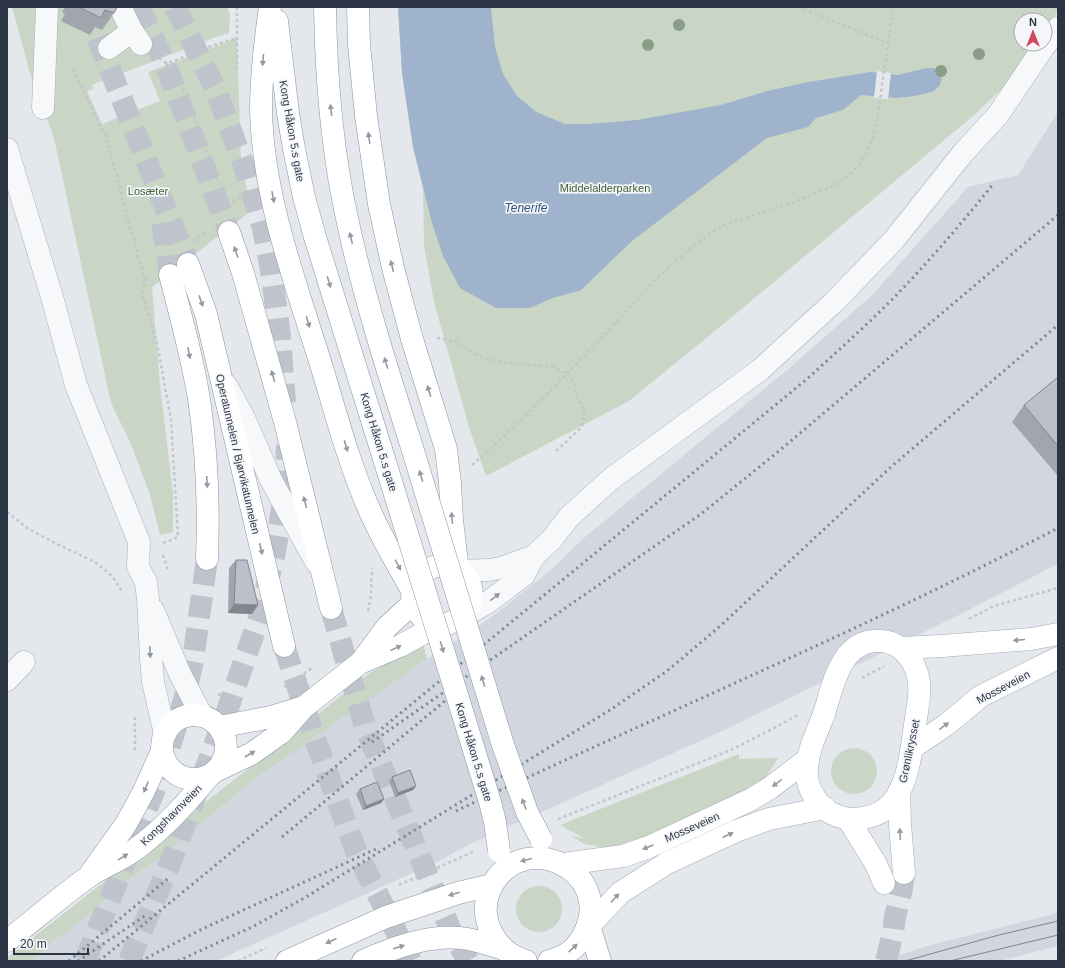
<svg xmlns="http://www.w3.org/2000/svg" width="1065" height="968" font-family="Helvetica,sans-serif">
<rect width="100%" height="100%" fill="#e4e7ec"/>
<g fill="#d2d6de">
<polygon points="1058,112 1058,564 957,616 718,733 470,844 437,862 216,961 32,961 53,941 65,934 116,892 119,887 167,852 256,778 409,671 489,619 550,571 585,537 793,365 872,295 968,187 1018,175"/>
<polygon points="1058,913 1058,946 1050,948 999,961 882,961 927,946"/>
</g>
<g fill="#c9d6c5">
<polygon points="12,7 227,7 230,15 229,33 216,37 92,85 93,89 87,91 102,124 160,101 148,72 237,38 241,160 251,211 152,287 160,385 173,494 173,532 160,535 150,495 131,444 111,403 54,138 30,73"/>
<polygon points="398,7 1058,7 1058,11 1045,30 1045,20 1021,20 1021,44 1035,44 1009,82 973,116 738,312 629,401 486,476 469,427 434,302 424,246 423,188 413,147 402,73"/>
<polygon points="423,644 427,659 256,778 167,852 119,887 116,892 65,934 53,941 32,961 7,961 7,958 370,673 393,659"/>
<circle cx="854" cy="771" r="23"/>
<polygon points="739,754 739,759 778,758 767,776 756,787 630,844 607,848 584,844 570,835 585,839 560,825"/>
<circle cx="539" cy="909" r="23"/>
</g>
<polygon fill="#9fb4cc" points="398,7 491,7 495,47 503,74 517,96 535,111 548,117 565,124 588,124 637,120 721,105 767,91 808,82 871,72 898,75 926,68 934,68 942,77 940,85 934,91 915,96 896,98 861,95 843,110 816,118 808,127 767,138 632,241 581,290 550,299 530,308 496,308 460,288 443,256 432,223 413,147 402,73"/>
<polygon fill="#e4e7ec" points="877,71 891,73 888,99 874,98"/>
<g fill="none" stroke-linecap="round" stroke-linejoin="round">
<polyline stroke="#bfc3cb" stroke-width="22" stroke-dasharray="22 11" stroke-linecap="butt" points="886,961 893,932 895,917 902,888 904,873"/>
<g stroke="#bfc3cb" stroke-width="22" stroke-dasharray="22 11" stroke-linecap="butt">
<polyline points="85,7 188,264"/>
<polyline points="139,7 168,71 229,232"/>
<polyline points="175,7 216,90 244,166 263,228 271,270 280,336 285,403"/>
<polyline points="162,223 170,275"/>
<polyline points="331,608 365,727 452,933 468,961"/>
<polyline points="284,646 315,739 356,851 411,961"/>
<polyline points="85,961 163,769 185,697 193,660 207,559"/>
<polyline points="129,961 173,856 227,711 258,621 275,552 286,483 287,445"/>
</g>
<g stroke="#a9aeb7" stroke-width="23">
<g id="minor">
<polyline points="120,7 132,31 141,44"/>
<polyline points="109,48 132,31"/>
<polyline points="43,108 47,7"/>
<polyline points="7,149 52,297 76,385 139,542 138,567 146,582 148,599 151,658 153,682 165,734"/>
<polyline points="226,385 244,418 271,480 316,562"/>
<polyline points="458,571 488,570 501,568 534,556"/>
<polyline points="153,610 180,674 202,716"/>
<polyline points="461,617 487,603 524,575 534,556 552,539 569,517 611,479 760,370 833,303 893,241 963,153 998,115 1043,48 1058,28"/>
<polyline points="7,680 24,662"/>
</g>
</g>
<g stroke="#a3abb8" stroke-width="23">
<g id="major">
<polyline points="942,646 1031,639 1058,634"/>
<path d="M824,714C817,732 805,756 807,775C807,789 820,809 833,814C851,823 878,819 892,803C909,782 911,751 915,725C918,703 924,684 913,663"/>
<polyline points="912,748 946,725 981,696 1058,658"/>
<polyline points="899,792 900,824 904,873"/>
<polyline points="848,819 876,864 884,883"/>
<polyline points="564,864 623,856 649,847 752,799 770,788 808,759"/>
<polyline points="589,926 620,893 667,863 736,831 769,819 825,808"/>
</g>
</g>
<g stroke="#8b94a3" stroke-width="23">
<g id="highway">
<path d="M270,7C265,42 261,76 261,111C263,194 293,276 318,355C334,406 347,459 369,509C381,537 397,564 412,590C411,615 433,634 456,620C463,617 467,611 470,604C482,566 425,548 412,590"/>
<path d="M325,7C326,79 332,152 348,223C364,297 387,369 410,441"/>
<polyline points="358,7 359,45 366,116 379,204 393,268 412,339 446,449 450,483 452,520 458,571"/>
<polyline points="277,21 288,113 294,149 304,197 315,237 381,449"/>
<polyline points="229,232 243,273 285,422 331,608"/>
<polyline points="188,264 206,314 284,646"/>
<path d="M170,275C181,316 192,357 199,399C207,452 209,506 207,559"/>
<polyline points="361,662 387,627 413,603"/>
<circle cx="194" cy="747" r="32"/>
<polyline points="219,727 271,717 304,707"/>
<polyline points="215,771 251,754 282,732 304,707 360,663 400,646 440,624"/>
<polyline points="91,873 126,824 144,791 162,751"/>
<polyline points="589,926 600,961"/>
<path d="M7,941C34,920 60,897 88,877C102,867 119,861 133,851C162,831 187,803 209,776"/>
<polyline points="287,961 386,917 458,893 492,885"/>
<path d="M363,961C395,947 432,933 468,939C479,941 490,945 501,948"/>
<path d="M526,961C497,953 478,921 489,892C517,824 617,869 584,934C577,948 564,958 549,961"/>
</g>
</g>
<g stroke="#c2c5cb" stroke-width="2.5" stroke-dasharray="3 3" stroke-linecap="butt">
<polyline points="237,7 237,71"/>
<polyline points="798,7 888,43"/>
<polyline points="159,58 166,63 174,61 205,48 237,38"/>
<polyline points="166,63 188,95 209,160 227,204 224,210"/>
<polyline points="73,69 106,137 145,281"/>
<polyline points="227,204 236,199 247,196"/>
<polyline points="193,241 206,231"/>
<polyline points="147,279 145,281 142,293 157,343 171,420 178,537 169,541 162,543"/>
<polyline points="437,338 457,342 473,353 490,360 508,363 553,367 566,373 574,383 576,396 585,410 582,427 555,452"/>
<polyline points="472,465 490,449 520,421 594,346 658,277 687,251 710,233 725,225 740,219 791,203 835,185 849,175 859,165 867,153 876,128 893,7"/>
<polyline points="7,512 27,528 55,543 95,562 113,577 122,592"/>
<polyline points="163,555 168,570"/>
<polyline points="368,611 371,595 372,568"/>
<polyline points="969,619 994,606 1058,588"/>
<polyline points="862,678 884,666"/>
<polyline points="284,687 312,668"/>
<polyline points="218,694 232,699"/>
<polyline points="135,717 135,750"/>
<polyline points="558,819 731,750 778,726 797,715"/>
<polyline points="399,885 475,851"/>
<polyline points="238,961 266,948"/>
</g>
<use href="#minor" stroke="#f7f8fa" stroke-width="22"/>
<use href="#major" stroke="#fff" stroke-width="22"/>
<use href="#highway" stroke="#fff" stroke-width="22"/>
<g stroke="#7d8696" stroke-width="1">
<polyline points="905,961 999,935 1058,921"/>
<polyline points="950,961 1058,935"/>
</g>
<g stroke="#7d8696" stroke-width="3" stroke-dasharray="2 4" stroke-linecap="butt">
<polyline points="372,742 701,514 779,451 1058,215"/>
<path d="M456,811C656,716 861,631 1058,528"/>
<polyline points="282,837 464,685"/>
<polyline points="69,961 170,877"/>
<polyline points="78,961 146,915"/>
<path d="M99,961L807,379C841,348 875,318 906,285C937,252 966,218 994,183"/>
<polyline points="141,961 198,931 376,849"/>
<polyline points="178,961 254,926 306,897 610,710 667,671 718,628 892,466 1058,325"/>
</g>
<g stroke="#a3abb8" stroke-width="23" stroke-linecap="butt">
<g id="major-bridge">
<polyline points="901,648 942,646"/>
<path d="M824,714C833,685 841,638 881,641C896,642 906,651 913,663"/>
</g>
</g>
<g stroke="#8b94a3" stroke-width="23" stroke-linecap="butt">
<g id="highway-bridge">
<polyline points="410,441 503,745 527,812 541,839"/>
<polyline points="381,449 490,802 495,822 499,851"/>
</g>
</g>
<use href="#major-bridge" stroke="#fff" stroke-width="22"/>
<use href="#highway-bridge" stroke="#fff" stroke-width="22"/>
</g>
<g fill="#899d89">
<circle cx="679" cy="25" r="6"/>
<circle cx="648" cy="45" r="6"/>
<circle cx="979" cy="54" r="6"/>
<circle cx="941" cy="71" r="6"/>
</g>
<g fill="#a1a5ae">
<polygon points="65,7 117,7 114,13 102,30 95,27 90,35 61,21 65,14 62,12"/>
<polygon points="1058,377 1058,476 1012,422 1024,405"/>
<polygon points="236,560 252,614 228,613 229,568"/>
<polygon points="392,777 416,786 413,790 395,797 389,781"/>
<polygon points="360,789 384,799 381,803 363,810 356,794"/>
</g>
<g fill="#83868d">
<polygon points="234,604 258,605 252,614 228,613"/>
<polygon points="416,786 413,790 395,797 398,793"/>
<polygon points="384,799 381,803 363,810 366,806"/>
</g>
<g fill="#bbc0ca" stroke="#83868d">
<polygon points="79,7 117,7 114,13 105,10 101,18"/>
<polygon points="1058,377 1058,446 1024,405"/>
<polygon points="236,560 247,560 258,605 234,604"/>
<polygon points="410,770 416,786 398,793 392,777"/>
<polygon points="377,782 384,799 366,806 360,789"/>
</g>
<defs><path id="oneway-solid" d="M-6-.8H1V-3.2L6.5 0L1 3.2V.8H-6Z"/></defs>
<g fill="#959aa2">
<use href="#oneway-solid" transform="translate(263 60) rotate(95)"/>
<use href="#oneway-solid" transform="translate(331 110) rotate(-97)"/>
<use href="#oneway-solid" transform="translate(369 138) rotate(-98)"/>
<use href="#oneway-solid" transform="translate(273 197) rotate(79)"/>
<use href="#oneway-solid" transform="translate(351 238) rotate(-103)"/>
<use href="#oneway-solid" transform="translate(236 252) rotate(-109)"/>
<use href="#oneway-solid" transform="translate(392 266) rotate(-103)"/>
<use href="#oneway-solid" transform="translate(329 282) rotate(73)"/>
<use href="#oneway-solid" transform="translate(201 301) rotate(70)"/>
<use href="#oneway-solid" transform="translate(308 322) rotate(73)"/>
<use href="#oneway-solid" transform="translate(189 353) rotate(79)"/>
<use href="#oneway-solid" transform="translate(386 363) rotate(-107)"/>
<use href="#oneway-solid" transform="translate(273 376) rotate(-105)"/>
<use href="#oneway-solid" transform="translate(429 391) rotate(-107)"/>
<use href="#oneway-solid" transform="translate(346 446) rotate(73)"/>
<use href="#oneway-solid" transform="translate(421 476) rotate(-107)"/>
<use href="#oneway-solid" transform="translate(207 482) rotate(87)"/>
<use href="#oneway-solid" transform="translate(305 502) rotate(-104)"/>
<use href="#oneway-solid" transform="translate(452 518) rotate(-95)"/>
<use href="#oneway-solid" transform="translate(261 549) rotate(76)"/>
<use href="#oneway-solid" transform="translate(398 565) rotate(62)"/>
<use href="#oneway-solid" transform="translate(1019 640) rotate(175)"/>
<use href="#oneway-solid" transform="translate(442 647) rotate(73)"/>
<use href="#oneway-solid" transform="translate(396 648) rotate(-24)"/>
<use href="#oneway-solid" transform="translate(483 681) rotate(-107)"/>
<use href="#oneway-solid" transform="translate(944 726) rotate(-36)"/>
<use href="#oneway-solid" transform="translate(250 754) rotate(-30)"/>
<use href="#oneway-solid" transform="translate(777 783) rotate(142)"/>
<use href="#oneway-solid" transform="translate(146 787) rotate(113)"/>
<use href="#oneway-solid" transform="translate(524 804) rotate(-112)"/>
<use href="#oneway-solid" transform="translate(900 834) rotate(-93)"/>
<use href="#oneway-solid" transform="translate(728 835) rotate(-25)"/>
<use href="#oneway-solid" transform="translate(648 847) rotate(157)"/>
<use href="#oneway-solid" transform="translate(123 857) rotate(-32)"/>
<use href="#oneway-solid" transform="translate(526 860) rotate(166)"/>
<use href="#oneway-solid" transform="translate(454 894) rotate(164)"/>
<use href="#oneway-solid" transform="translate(615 898) rotate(-47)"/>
<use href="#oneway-solid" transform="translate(331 941) rotate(155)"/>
<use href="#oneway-solid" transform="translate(399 947) rotate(-17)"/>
<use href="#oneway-solid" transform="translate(573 948) rotate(-43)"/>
</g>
<g fill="#9196a0">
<use href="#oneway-solid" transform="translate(495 597) rotate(-38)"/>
<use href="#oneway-solid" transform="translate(150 652) rotate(88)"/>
</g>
<g text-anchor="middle" stroke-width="3.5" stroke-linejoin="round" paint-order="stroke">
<g font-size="11" fill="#2b3445" stroke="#f4f6f9">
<text transform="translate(292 131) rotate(80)" y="4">Kong Håkon 5.s gate</text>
<text transform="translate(379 442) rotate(73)" y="4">Kong Håkon 5.s gate</text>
<text transform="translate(238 454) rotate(77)" y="4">Operatunnelen / Bjørvikatunnelen</text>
<text transform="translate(1003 687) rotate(-28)" y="4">Mosseveien</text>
<text transform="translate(909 751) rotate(-78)" y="4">Grønlikrysset</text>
<text transform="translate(474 752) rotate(73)" y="4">Kong Håkon 5.s gate</text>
<text transform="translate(171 815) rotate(-45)" y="4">Kongshavnveien</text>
<text transform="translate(692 827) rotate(-24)" y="4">Mosseveien</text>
</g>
<g font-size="11" fill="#3f6138" stroke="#f4f6f9">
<text x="605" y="192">Middelalderparken</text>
<text x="148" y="195">Losæter</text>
</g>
<g font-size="12" font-style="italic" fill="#34527a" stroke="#f4f6f9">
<text x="526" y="212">Tenerife</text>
</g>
</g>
<rect width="1065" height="968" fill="none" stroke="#2b3445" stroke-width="16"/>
<g transform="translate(1033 32)"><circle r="19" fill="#f4f6f9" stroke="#a4a8b1"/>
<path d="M0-3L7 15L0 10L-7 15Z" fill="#d1495b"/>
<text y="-6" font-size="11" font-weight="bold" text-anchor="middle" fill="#2b3445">N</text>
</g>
<path d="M14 948v6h74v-6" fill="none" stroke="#2b3445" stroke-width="2"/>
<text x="20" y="948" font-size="12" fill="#2b3445" stroke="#f4f6f9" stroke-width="3" paint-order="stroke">20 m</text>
</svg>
